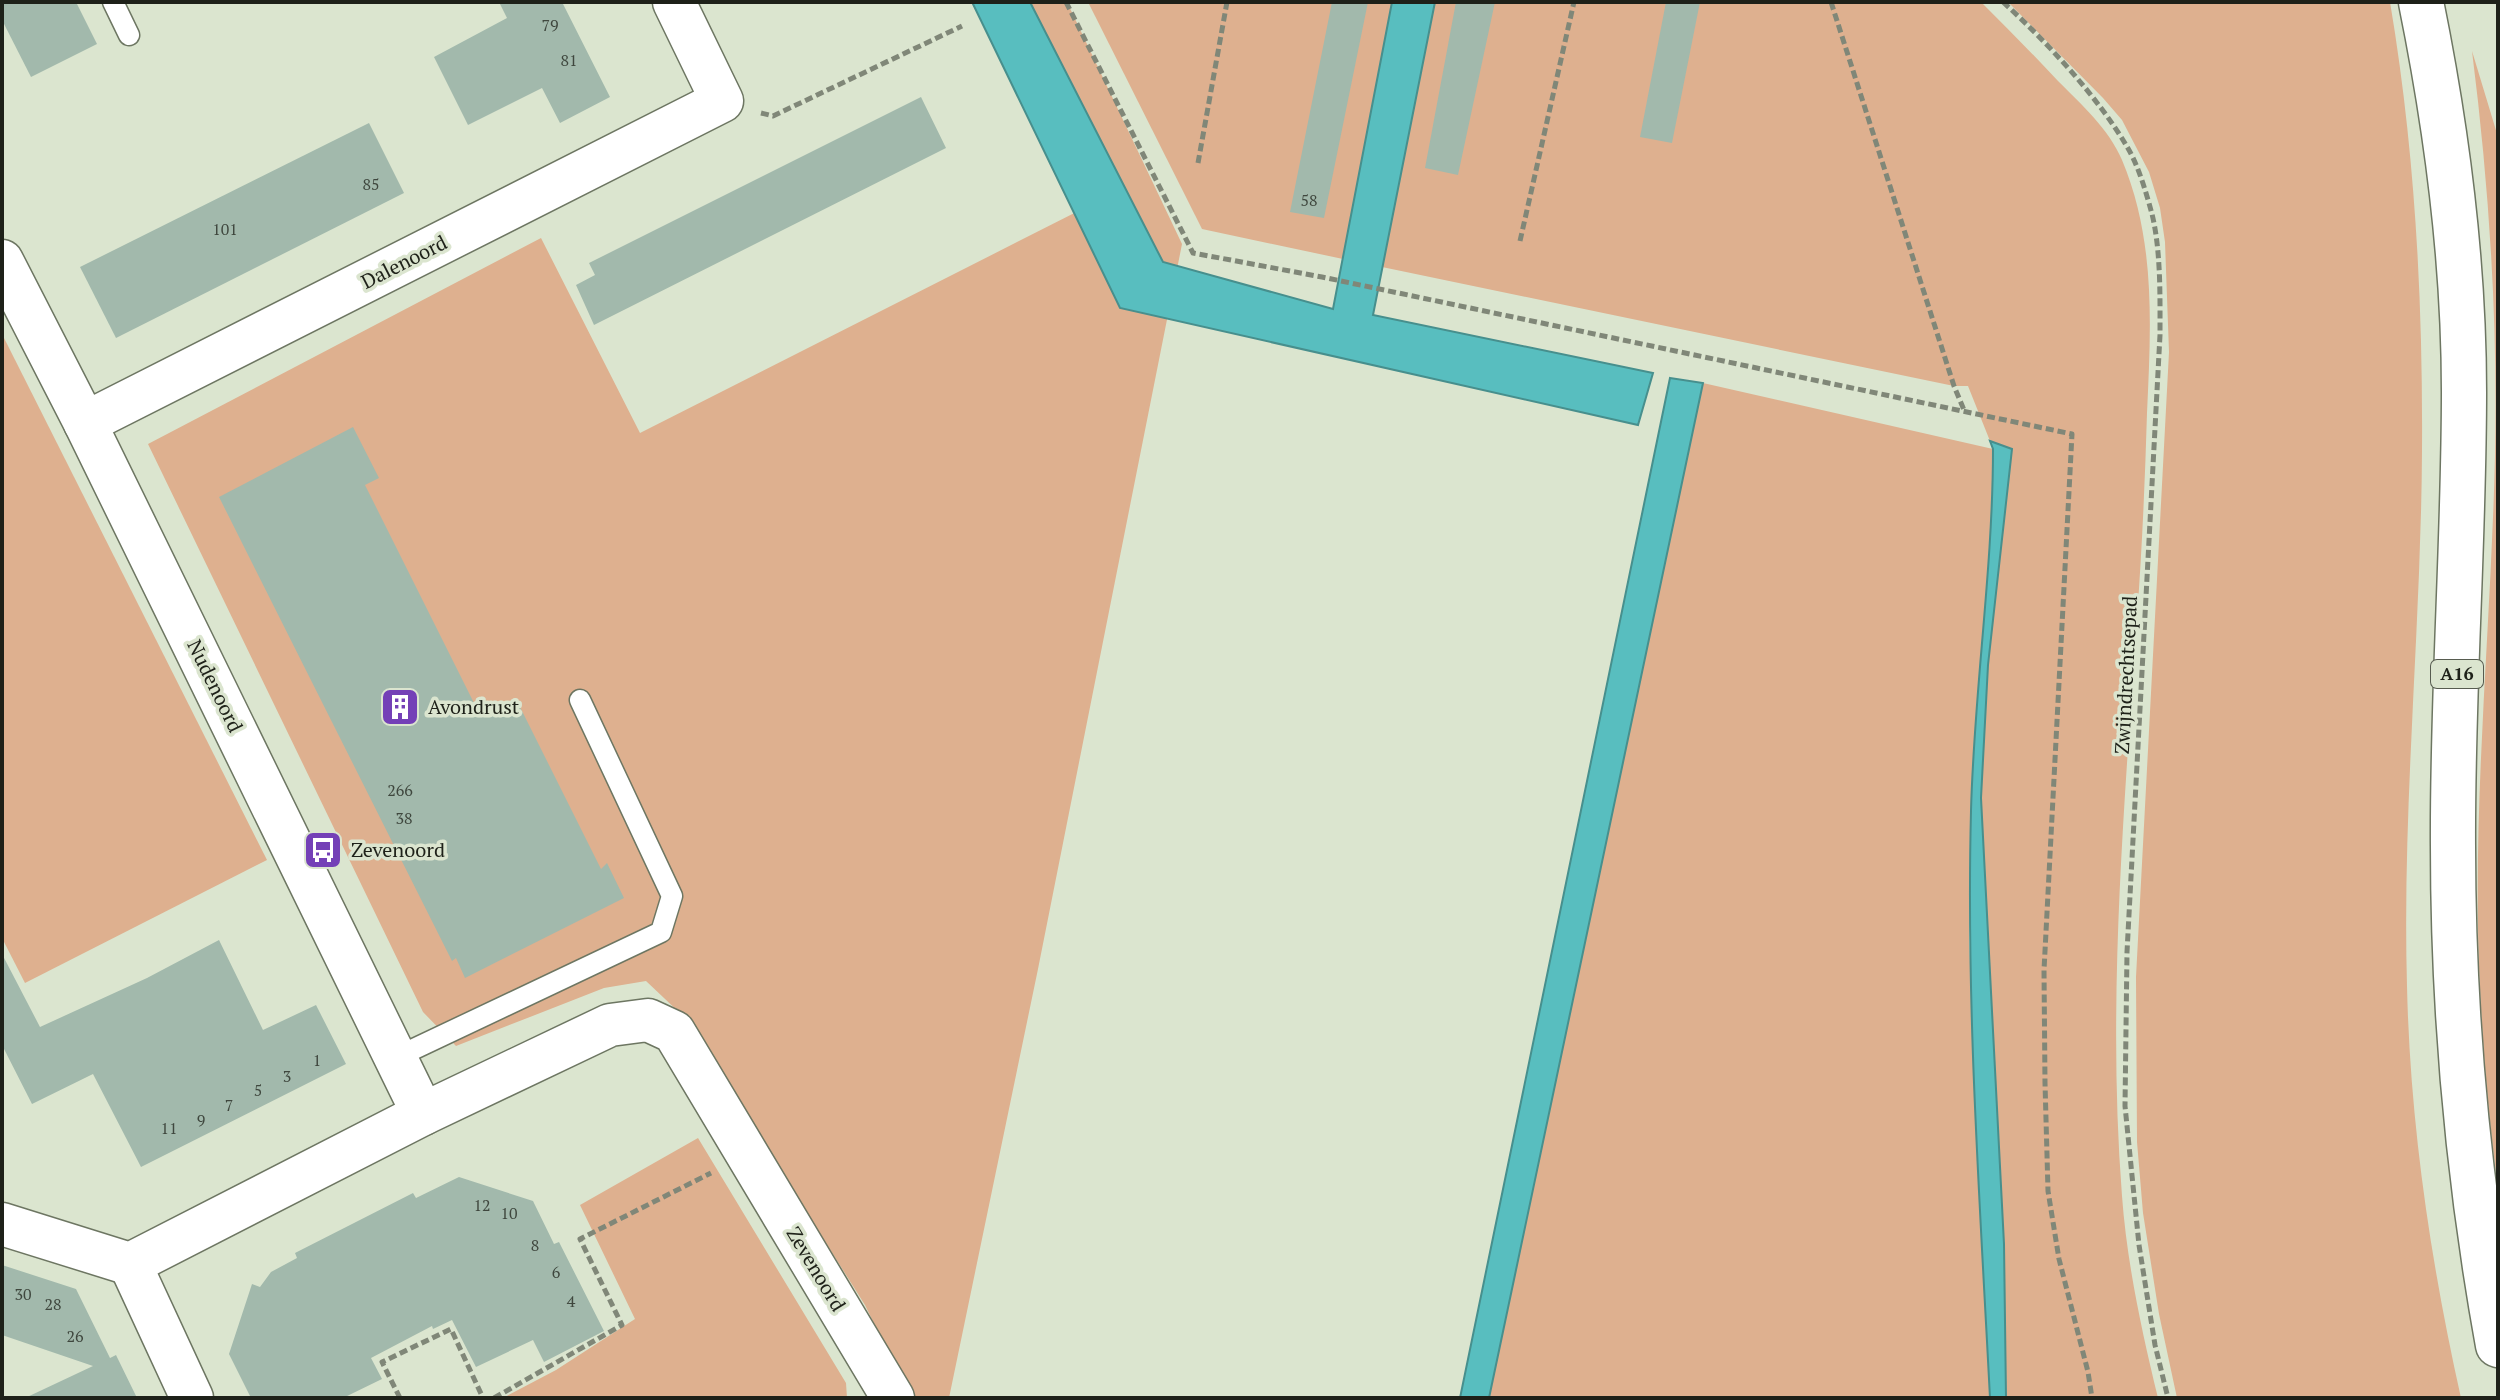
<svg xmlns="http://www.w3.org/2000/svg" width="2500" height="1400" font-family="'PT Serif',serif">
<rect width="100%" height="100%" fill="#dbe5cf"/>
<g fill="#deb08f">
<polygon points="1014,2 1067,2 1182,244 1038,969 949,1398 910,1398 865,1305 682,1015 646,981 604,988 456,1046 423,1012 148,444 541,238 640,433 1112,194"/>
<polygon points="1088,2 1392,2 1343,259 1202,229"/>
<path d="M1435,2H1981C2007,28 2033,54 2058,81C2081,104 2109,129 2122,160C2156,241 2151,327 2147,413C2145,481 2142,550 2137,618C2124,810 2107,1004 2122,1196C2127,1264 2142,1332 2158,1398H2006L2004,1244L1981,798L1988,665L2012,449L1990,441L1968,386H1954L1382,267Z"/>
<path d="M2008,2H2390C2415,150 2423,301 2422,451C2421,630 2402,808 2407,986C2410,1124 2431,1264 2461,1398H2177L2159,1314L2143,1213L2137,1142L2136,977L2169,352L2165,242L2160,208L2149,172L2122,120L2103,98Z"/>
<path d="M2472,51L2498,137V1188C2489,1122 2483,1056 2480,989C2471,812 2491,633 2495,456C2498,321 2489,185 2472,51Z"/>
<polygon points="2,334 267,860 25,983 2,938"/>
<polygon points="1703,383 1993,449 1993,516 1971,807 1969,941 1990,1398 1489,1398"/>
<polygon points="698,1138 846,1383 847,1398 503,1398 556,1370 635,1319 580,1205"/>
</g>
<g fill="#58bebf" stroke="#478f8d" stroke-width="2">
<polygon points="972,2 1030,2 1163,262 1333,309 1392,2 1435,2 1373,315 1653,373 1638,425 1120,308"/>
<polygon points="1670,378 1703,383 1489,1398 1460,1398"/>
<path d="M1990,441L2012,449L1988,665L1981,798L2004,1244L2006,1398H1990C1980,1203 1966,1007 1971,811C1974,690 1993,570 1993,449Z"/>
</g>
<g fill="#a2b9ac">
<polygon points="2,2 76,2 97,44 31,77 2,20"/>
<polygon points="499,2 562,2 610,97 560,123 542,88 468,125 434,57 507,18"/>
<polygon points="1332,2 1368,2 1324,218 1290,212"/>
<polygon points="1456,2 1495,2 1458,175 1425,168"/>
<polygon points="1666,2 1700,2 1672,143 1640,137"/>
<polygon points="921,97 946,148 594,325 576,285 595,275 589,263"/>
<polygon points="369,123 404,193 116,338 80,267"/>
<polygon points="353,427 379,478 365,485 481,717 516,699 601,869 607,863 624,898 465,978 456,958 452,961 219,497"/>
<polygon points="219,940 263,1030 316,1005 346,1064 141,1167 93,1074 32,1104 2,1045 2,954 40,1027 147,978"/>
<polygon points="459,1177 533,1201 554,1244 559,1242 604,1331 544,1362 533,1340 476,1367 452,1320 433,1329 432,1326 371,1358 382,1379 343,1398 251,1398 229,1354 252,1284 260,1287 271,1272 297,1258 295,1253 413,1193 416,1198"/>
<polygon points="2,1265 76,1289 110,1358 116,1355 137,1398 25,1398 93,1366 2,1335"/>
</g>
<g fill="none" stroke-linecap="round" stroke-linejoin="round">
<g stroke="#6d7662" stroke-width="23">
<g id="service">
<polyline points="113,2 129,35"/>
<polyline points="397,1057 661,932 672,896 580,700"/>
</g>
</g>
<g stroke="#6d7662" stroke-width="45">
<g id="minor">
<polyline points="2,261 85,423 423,1114"/>
<polyline points="85,423 722,101 674,2"/>
<polyline points="2,1224 130,1264 423,1114 610,1025 648,1020 674,1032 893,1398"/>
<polyline points="130,1264 192,1398"/>
</g>
</g>
<g stroke="#6d7662" stroke-width="47">
<path id="motorway" d="M2421,2C2447,130 2464,261 2464,392C2464,544 2452,695 2453,846C2453,1015 2468,1180 2498,1345"/>
</g>
<g stroke="#808778" stroke-width="5" stroke-dasharray="8 4" stroke-linecap="butt">
<polyline points="1066,2 1193,253 1322,277 2072,434 2044,970 2045,1083 2048,1191 2059,1259 2088,1372 2092,1398"/>
<polyline points="1831,2 1954,386 1964,410"/>
<path d="M2003,2C2046,41 2097,96 2126,145C2138,164 2146,192 2152,214C2161,251 2160,297 2160,335L2127,952L2125,1106L2139,1245L2155,1345L2168,1398"/>
<polyline points="761,113 773,116 962,26"/>
<polyline points="1198,163 1227,2"/>
<polyline points="1520,241 1574,2"/>
<polyline points="400,1398 382,1362 451,1329 483,1398"/>
<polyline points="494,1398 622,1325 580,1239 711,1173"/>
</g>
<use href="#service" stroke="#fff" stroke-width="20"/>
<use href="#minor" stroke="#fff" stroke-width="42"/>
<use href="#motorway" stroke="#fff" stroke-width="44"/>
</g>
<defs>
<g id="building-square" transform="scale(2)"><rect x="-9" y="-9" width="18" height="18" rx="4" fill="#7440b7" stroke="#dbe5cf"/><path d="M-4-6H4V6H1V3H-1V6H-4ZM-2.5-4.3h1.7v1.8h-1.7ZM.8-4.3h1.7v1.8H.8ZM-2.5-1h1.7V.8h-1.7ZM.8-1h1.7V.8H.8Z" fill="#fff"/></g>
<g id="bus-square" transform="scale(2)"><rect x="-9" y="-9" width="18" height="18" rx="4" fill="#7440b7" stroke="#dbe5cf"/><path d="M-5-6H5V4H4V6H2V4H-2V6H-4V4H-5ZM-3.5-4V0h7V-4ZM-3.5 1.2v1.5H-2V1.2ZM2 1.2v1.5H3.5V1.2Z" fill="#fff"/></g>
</defs>
<g fill-rule="evenodd">
<use href="#building-square" x="400" y="707"/>
<use href="#bus-square" x="323" y="850"/>
</g>
<g text-anchor="middle" stroke-width="7" stroke-linejoin="round" paint-order="stroke">
<g font-size="16" fill="#3f473e">
<text x="550" y="31">79</text>
<text x="569" y="66">81</text>
<text x="371" y="190">85</text>
<text x="1309" y="206">58</text>
<text x="225" y="235">101</text>
<text x="400" y="796">266</text>
<text x="404" y="824">38</text>
<text x="317" y="1066">1</text>
<text x="287" y="1082">3</text>
<text x="258" y="1096">5</text>
<text x="229" y="1111">7</text>
<text x="201" y="1126">9</text>
<text x="169" y="1134">11</text>
<text x="482" y="1211">12</text>
<text x="509" y="1219">10</text>
<text x="535" y="1251">8</text>
<text x="556" y="1278">6</text>
<text x="23" y="1300">30</text>
<text x="571" y="1307">4</text>
<text x="53" y="1310">28</text>
<text x="75" y="1342">26</text>
</g>
<rect fill="#dbe5cf" stroke="#575c50" stroke-width="2" x="2431" y="660" width="52" height="28" rx="6"/>
<g font-size="18" font-weight="bold" fill="#1e2119">
<text x="2457" y="680">A16</text>
</g>
<g font-size="20" fill="#1e2119" stroke="#dbe5cf">
<text transform="translate(404 262) rotate(-27)" y="7">Dalenoord</text>
<text transform="translate(2126 675) rotate(-87)" y="7">Zwijndrechtsepad</text>
<text transform="translate(215 686) rotate(64)" y="7">Nudenoord</text>
<text transform="translate(816 1269) rotate(59)" y="7">Zevenoord</text>
</g>
<g font-size="20" fill="#1e2119" stroke="#dbe5cf" text-anchor="start">
<text x="428" y="714">Avondrust</text>
<text x="351" y="857">Zevenoord</text>
</g>
</g>
<rect width="2500" height="1400" fill="none" stroke="#1e2119" stroke-width="8"/>
</svg>
